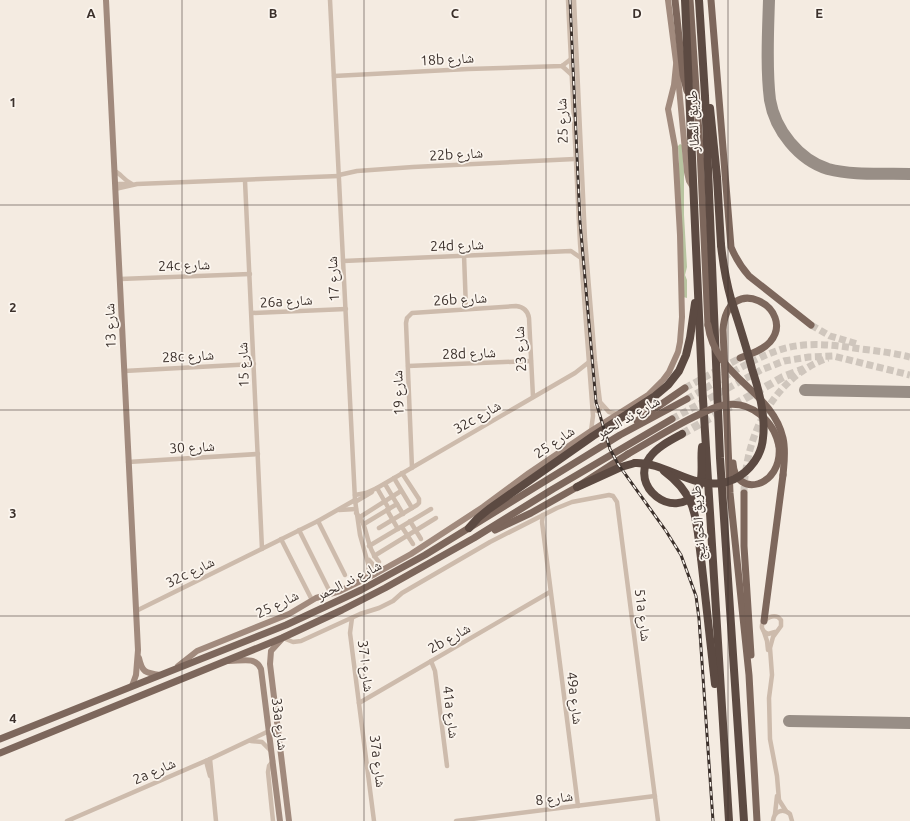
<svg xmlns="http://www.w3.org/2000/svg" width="910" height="821" font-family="Ubuntu,'Noto Naskh Arabic',sans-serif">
<rect width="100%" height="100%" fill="#f4ebe1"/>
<polygon fill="#b8c4a0" points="680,144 682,145 684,171 684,215 687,267 685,275 687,280 687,298 683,297 677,164 679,163 678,146"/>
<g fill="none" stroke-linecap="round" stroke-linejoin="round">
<g stroke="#988e86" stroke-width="12">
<path d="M769,0C768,32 766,69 770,100C775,130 799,160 828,169C854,176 883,173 910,174"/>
<polyline points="805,390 910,392"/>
<polyline points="789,721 910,723"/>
</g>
<g stroke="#cfc6bd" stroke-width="7" stroke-dasharray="7 3.5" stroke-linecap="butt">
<polyline points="811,325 830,336 857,344"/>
<polyline points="685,388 740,358"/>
<path d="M687,399C717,382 747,361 779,350C806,341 834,345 861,349C878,351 894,353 910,357"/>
<polyline points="672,419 761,370 784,361 809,357 833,356 910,375"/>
<path d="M744,493C745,437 772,378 828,358"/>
</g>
<polyline stroke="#cfc6bd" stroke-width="8" stroke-dasharray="8 4" stroke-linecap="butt" points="682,434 783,377 804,369"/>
<g stroke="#cdbbac" stroke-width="4.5">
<polyline points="330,0 355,500 360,535 369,567 366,578"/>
<polyline points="568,0 580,243 593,416 591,431"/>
<polyline points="574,0 585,239 595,361 600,402 609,412 618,414"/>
<polyline points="562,66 572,75"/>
<polyline points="334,76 468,69 562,66 571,59"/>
<path d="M114,171C121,173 123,180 132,184"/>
<polyline points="339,175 357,171 413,167 575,159"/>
<polyline points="245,181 262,549"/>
<polyline points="115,184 129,184"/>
<polyline points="115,189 137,184 339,176"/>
<polyline points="464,255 466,309"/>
<polyline points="343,261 571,251 581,258"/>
<polyline points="120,279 250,274"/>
<polyline points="252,313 346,309"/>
<polyline points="408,366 531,361"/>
<polyline points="124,371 254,364"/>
<polyline points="593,408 597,411 599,410 602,406"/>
<polyline points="128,462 258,454"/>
<path d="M412,468L406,323L407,318L412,313L516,306C524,307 528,311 529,318L533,397"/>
<polyline points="394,478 412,508"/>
<polyline points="385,484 403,514"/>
<polyline points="377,488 389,509"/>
<polyline points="355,495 366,493 377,488 575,373 589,362"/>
<polyline points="355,502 372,492"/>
<polyline points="339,510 356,509"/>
<polyline points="387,510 398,529"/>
<path d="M356,513C369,525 365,547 379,562"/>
<polyline points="543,515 542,522 578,806"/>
<polyline points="360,517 401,491"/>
<polyline points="318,521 345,575"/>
<polyline points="410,521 421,539"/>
<polyline points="364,524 397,504"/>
<polyline points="402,527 413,544"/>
<polyline points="379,528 417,505 419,503 419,499 402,473"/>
<polyline points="299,530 331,594"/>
<polyline points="281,539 312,600"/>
<polyline points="369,546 431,509"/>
<polyline points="374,556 436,518"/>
<polyline points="369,560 376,568 384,569"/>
<polyline points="136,611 318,521 355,500"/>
<polyline points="352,618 350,633 374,821"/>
<polyline points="764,632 767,641 768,650"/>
<path d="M775,632L768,634C754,628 767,613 778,617L781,620V626L773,637L770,648L772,675L769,698L770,739L777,776L779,800L786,811"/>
<polyline points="283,638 293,642 301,641 360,614 379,608 393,601 402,593 490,542 557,508 572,502 609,495 613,496 617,502 658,821"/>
<polyline points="431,661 435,671 447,766"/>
<polyline points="359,703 550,592"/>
<polyline points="251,741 262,742 271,751"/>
<polyline points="210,759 216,821"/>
<polyline points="206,761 210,776"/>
<polyline points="273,761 269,766 268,772 273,821"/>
<polyline points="775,814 777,796"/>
<polyline points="67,821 210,759 269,731"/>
<polyline points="456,821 655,796"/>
<path d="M773,821C774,811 783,808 790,814L792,821"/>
</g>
<g stroke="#a18a7d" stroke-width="6">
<polyline points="106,0 138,650 136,675 132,686"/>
<polyline points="668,0 678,77 687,172 689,181 692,186"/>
<polyline points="281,640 271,651 270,664 289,821"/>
<path d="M139,658C142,672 145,673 160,675"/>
<path d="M227,661C239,662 255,655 261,669L280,821"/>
<polyline points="178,666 197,651 289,614 316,598 340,591 375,574 411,554 483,507 529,473 591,431 648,395 663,380 669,372 678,352 680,342 682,317 680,235 675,147 668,109 674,85 676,65"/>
</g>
<g stroke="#7d675c" stroke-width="7">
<polyline points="675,0 683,75 687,91"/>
<polyline points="690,0 700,148 708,325"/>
<path d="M711,0L731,247C736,259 741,267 749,276L811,325"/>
<path d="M740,358C750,354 762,351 770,342C798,309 727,269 723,330L730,493L749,675L757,821"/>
<polyline points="637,421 685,388"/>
<path d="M733,463C735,499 783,488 779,446"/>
<polyline points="744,493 744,546 751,655"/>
<polyline points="495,530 531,513 577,487 628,454"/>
<polyline points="764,621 783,475"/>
<polyline points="0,739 286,625 361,590 425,555 620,435 687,399"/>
<polyline points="0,753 282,638 342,610 385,588 474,538 553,489 672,419"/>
</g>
<g stroke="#5c4a42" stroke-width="8">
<polyline points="685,0 702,383 729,821"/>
<polyline points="699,0 705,96 720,458 744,821"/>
<polyline points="710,108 717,177 721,245"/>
<path d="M682,434C671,440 657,447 650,457C628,486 674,522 696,492C705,479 700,462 702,447"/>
<polyline points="577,487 621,467 635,463"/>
<polyline points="469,528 478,518 489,509 593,436 655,396 668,385 679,371 686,355 690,338 695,303"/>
<polyline points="701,558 715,684"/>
</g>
<g stroke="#3b302b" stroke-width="3">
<polyline id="rail" points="570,0 580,222 596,402 610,449 618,464 666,531 681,555 696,596 699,619 713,821"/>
</g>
<use href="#rail" stroke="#fbf5ee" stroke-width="1.5" stroke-dasharray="4.5" stroke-linecap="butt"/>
<g stroke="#7d675c" stroke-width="7">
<path d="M708,325C715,378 772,390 783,438C786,451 784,463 783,475"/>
<path d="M628,454C651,441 674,426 698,415C706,411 715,407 724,405C751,400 774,421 779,446"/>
</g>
<g stroke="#5c4a42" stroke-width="8">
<path d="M635,463C665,462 691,488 721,483C730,482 738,478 745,472C755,463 762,451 763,438C766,415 759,390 752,369C746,345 738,322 731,299C726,281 723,263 721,245"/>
<path d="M664,471C698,496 696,520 701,558"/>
</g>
</g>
<path fill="none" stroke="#3b302b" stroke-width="1" stroke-opacity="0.55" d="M182,0V821M364,0V821M546,0V821M728,0V821M0,205H910M0,410H910M0,616H910"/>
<g text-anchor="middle" stroke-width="3.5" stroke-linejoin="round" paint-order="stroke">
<g font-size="14" fill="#3b302b" stroke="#fbf5ee">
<text transform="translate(447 59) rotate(-3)" y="5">18b شارع</text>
<text transform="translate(562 121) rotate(-92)" y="5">شارع 25</text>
<text transform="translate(693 121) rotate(-92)" y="5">طريق المطار</text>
<text transform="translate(456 154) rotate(-3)" y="5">22b شارع</text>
<text transform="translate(457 245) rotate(-2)" y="5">24d شارع</text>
<text transform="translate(184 265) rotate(-2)" y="5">24c شارع</text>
<text transform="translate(333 279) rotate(-93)" y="5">شارع 17</text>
<text transform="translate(460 299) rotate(-3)" y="5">26b شارع</text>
<text transform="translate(286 301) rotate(-3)" y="5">26a شارع</text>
<text transform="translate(110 326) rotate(-92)" y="5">شارع 13</text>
<text transform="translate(520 349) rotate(-93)" y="5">شارع 23</text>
<text transform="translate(469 353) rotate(-2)" y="5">28d شارع</text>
<text transform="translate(188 356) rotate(-3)" y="5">28c شارع</text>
<text transform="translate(243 365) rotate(-92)" y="5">شارع 15</text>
<text transform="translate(398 393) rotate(-92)" y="5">شارع 19</text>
<text transform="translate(477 417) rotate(-30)" y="5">32c شارع</text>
<text transform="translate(628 417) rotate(-30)" y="5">شارع ند الحمر</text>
<text transform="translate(554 442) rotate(-34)" y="5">شارع 25</text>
<text transform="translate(192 447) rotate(-3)" y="5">شارع 30</text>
<text transform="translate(698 523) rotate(-94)" y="5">طريق الخوانيج</text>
<text transform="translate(190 572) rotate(-26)" y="5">32c شارع</text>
<text transform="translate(349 580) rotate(-27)" y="5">شارع ند الحمر</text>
<text transform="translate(277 604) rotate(-26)" y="5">شارع 25</text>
<text transform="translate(643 615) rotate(83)" y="5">51a شارع</text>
<text transform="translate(449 638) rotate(-30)" y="5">2b شارع</text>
<text transform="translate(366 666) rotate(83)" y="5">شارع ا 37</text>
<text transform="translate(575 698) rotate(83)" y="5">49a شارع</text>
<text transform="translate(451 712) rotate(83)" y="5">41a شارع</text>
<text transform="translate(280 724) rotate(83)" y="5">33a شارع</text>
<text transform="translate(378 761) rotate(83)" y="5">37a شارع</text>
<text transform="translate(154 771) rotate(-24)" y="5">2a شارع</text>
<text transform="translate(554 798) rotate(-7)" y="5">شارع 8</text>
</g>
</g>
<g font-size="13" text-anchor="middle" font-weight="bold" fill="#3b302b" stroke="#fbf5ee" stroke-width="3.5" stroke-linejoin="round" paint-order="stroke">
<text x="91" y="18">A</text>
<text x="273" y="18">B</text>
<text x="455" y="18">C</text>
<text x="637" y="18">D</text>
<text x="819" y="18">E</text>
<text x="13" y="107">1</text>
<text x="13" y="312">2</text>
<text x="13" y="518">3</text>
<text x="13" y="723">4</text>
</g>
</svg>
